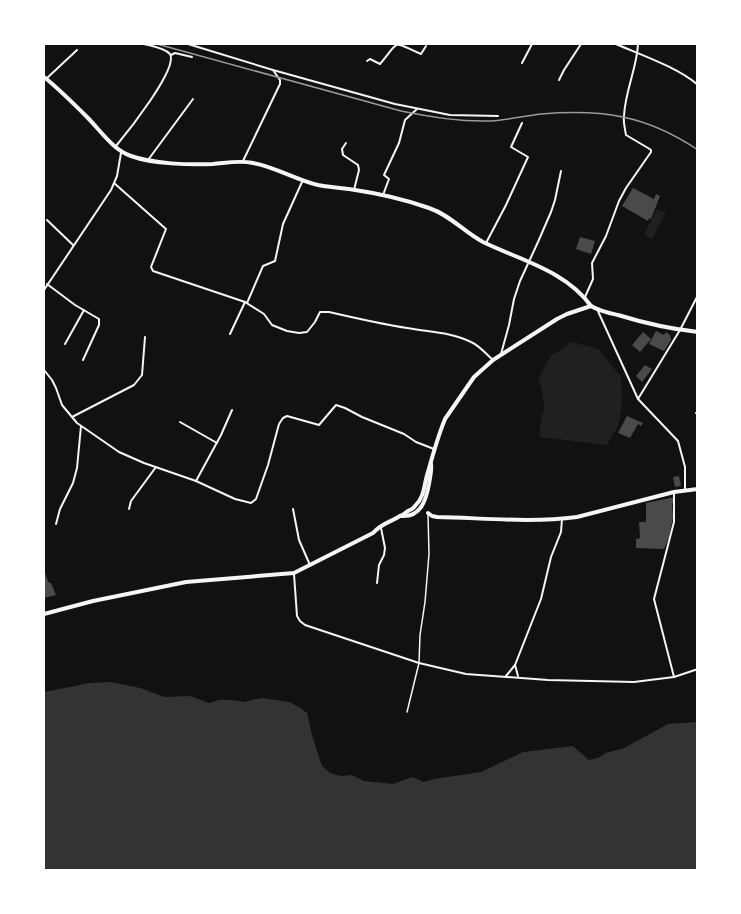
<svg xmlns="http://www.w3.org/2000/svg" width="741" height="914" font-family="Signika,sans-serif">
<rect width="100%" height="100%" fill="#111"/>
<g fill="#202020">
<polygon points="657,209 665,213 652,239 644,235"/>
<path d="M572,342L598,349L621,377L622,402L619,424L607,445L540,437C538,426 543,418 544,408C544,399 542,387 538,379L551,356Z"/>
</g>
<polygon fill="#333" points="111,682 140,688 165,697 190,696 209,703 219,700 232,700 244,702 262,698 289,702 299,707 307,713 312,735 322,766 330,773 341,776 352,775 364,781 393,784 413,777 423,782 434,779 481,772 523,752 573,746 589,760 598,758 606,753 624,748 668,724 697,722 697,870 44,870 44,692 90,683"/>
<g fill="#4a4a4a">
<polygon points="633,188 654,199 656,194 660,196 651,219 649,218 648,221 622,206"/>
<polygon points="580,237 595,241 591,254 576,249"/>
<polygon points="656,331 664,335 666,332 670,335 671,340 664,351 649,344"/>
<polygon points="643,332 651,339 640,352 632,345"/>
<polygon points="645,365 652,369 642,382 636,376"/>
<polygon points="627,416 643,423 641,426 638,424 630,438 618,433"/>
<polygon points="679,476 681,486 675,487 673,477"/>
<polygon points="675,497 672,505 673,517 669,537 664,549 636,548 636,539 640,538 639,522 646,522 646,503"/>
<polygon points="44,571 49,583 51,583 56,595 44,598"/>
</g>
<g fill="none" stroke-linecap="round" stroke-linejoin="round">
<polyline stroke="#f5f5f5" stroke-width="1.5" points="407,712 419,663 420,635 425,602 429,554 428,514"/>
<g stroke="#f5f5f5" stroke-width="2">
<polyline points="188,44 273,70 395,104 450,115 498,116"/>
<path d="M616,44C641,55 677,67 698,85"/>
<polyline points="171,55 175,53 192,57"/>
<path d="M367,61L370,59L380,64C401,39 391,41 421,54L426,46"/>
<polyline points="522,63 532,44"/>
<polyline points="46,79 77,50"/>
<polyline points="559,80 564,70 581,44"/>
<polyline points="346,143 342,149 343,155 358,165 359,170 354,190"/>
<path d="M116,146C126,134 179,68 170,54C165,48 152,46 144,44"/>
<polyline points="148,160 193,99"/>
<polyline points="243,161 280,84 280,80 273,70"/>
<path d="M114,183L166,229L151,267L153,271L245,302L264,314L272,325L287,331L299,333L307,332L315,322L320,312H329C355,318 381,324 407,328C429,332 451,332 471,342C480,346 486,354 493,360"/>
<polyline points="383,195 389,179 384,175 399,143 405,120 417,109"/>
<polyline points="47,220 73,245"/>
<polyline points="486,243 506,205 528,157 511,147 522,123"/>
<polyline points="47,284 75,305 99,319 99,325 83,360"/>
<polyline points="44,290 111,190 117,176 121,153"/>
<path d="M585,297L593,279L592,263L606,236L619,201L626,188L651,152V150L648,148L626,135C625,129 623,122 624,116C625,91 637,68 638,44"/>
<polyline points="247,303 263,266 275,261 283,224 302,182"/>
<polyline points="597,309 638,399 678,441 685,467 685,490"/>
<polyline points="230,334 245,302"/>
<polyline points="65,344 84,310"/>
<polyline points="501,354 509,325 514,299 520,281 538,242 551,212 555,200 561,171"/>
<polyline points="44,370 52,380 56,388 62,405 77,423 119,452 144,463 196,481 235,499 251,503 256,499 268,465 279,424 283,418 287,416 319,425 336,405 345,408 362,417 404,434 416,442 434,449"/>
<polyline points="638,399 680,330 698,295"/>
<polyline points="696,413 698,414"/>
<polyline points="72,417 134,385 142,375 145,337"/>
<polyline points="180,422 217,443"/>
<polyline points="196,481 221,435 232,410"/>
<polyline points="129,509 131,501 156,467"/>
<polyline points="293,509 299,540 310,565"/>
<polyline points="56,524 60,509 73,483 77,468 81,426"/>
<polyline points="294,574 297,616 300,621 305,625 419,663 466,674 548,680 634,682 674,677 698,669"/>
<polyline points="377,583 379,565 384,555 385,548 381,528"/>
<polyline points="515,665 518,676"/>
<polyline points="506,676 515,665 541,599 551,557 561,532 562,519"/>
<polyline points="674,677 654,599 674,522 674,492"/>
</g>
<g stroke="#f5f5f5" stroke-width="4">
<path d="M44,77C59,89 73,103 87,117C100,130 113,150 131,156C153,164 189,165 213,164C226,163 240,160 253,163C276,167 296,180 318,185C328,187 339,188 349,189C376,193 404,199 429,208C450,215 464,232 483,242C520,260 566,271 591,306"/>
<path d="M428,513L432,516L437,517C484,518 531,523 577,517L674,492L698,489"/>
</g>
<g stroke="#f5f5f5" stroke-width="4">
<path d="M402,516C421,517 426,500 429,484C430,477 432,471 431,464"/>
<path d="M44,614L93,601L186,582L294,573L373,533C382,523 389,523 400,516C403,515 405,513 408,511C413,508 411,511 415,506C425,497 424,483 428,472C433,454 438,436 445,419L474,377L493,360L557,319L567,314L591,306C599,311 609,313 618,315C644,323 671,329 698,332"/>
</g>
<path stroke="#9a9a9a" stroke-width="1.5" d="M157,44L401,111C431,117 460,122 491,121C508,120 524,116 541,114C602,109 646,115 698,150"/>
</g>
<rect width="741" height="914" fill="none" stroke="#ffffff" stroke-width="90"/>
</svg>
